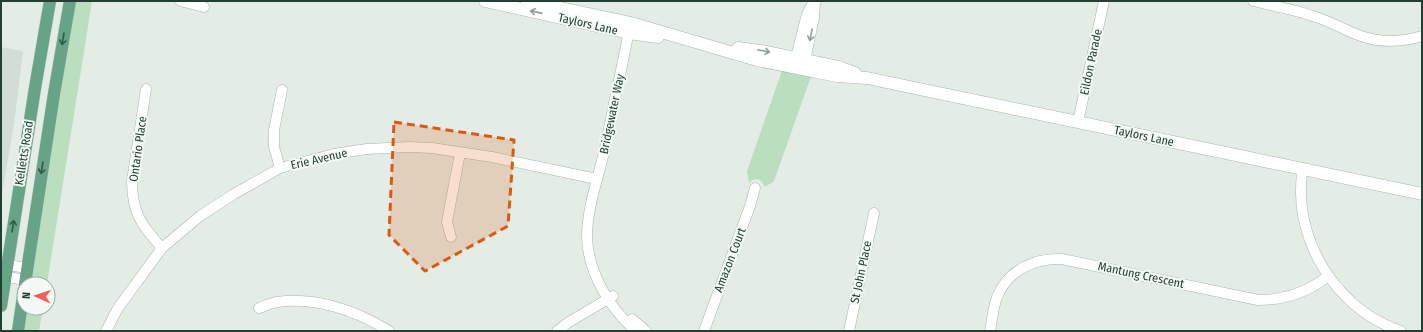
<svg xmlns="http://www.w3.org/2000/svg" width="1423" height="332" font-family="'Fira Sans Condensed',sans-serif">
<rect width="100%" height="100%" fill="#e3ede6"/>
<polygon fill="#d1ddd5" points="1,47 23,51 15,117 1,201"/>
<g fill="#bbdebe">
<polygon points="70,1 92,1 47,284 25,284"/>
<polygon points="784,65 813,71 774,181 765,187 762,182 759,179 752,180 749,183 747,171"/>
<polygon points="24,308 43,308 39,331 18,331"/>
</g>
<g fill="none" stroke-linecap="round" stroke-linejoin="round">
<g stroke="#a5b5ac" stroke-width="11">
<g id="street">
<polyline points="180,1 204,7"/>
<path d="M1253,1C1274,6 1296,10 1316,17C1332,22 1346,31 1361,36C1380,43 1403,42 1422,36"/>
<path d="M630,26C622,67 613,107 605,148C599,176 587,207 587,237C588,272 609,308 636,331"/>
<polyline points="794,65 807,14 814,1"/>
<polyline points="804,66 814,17 815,3"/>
<path d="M146,89L132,181C132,213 142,226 162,248"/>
<polyline points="1078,122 1104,1"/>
<polyline points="280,168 274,147 274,130 282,90"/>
<path d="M1302,169C1301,185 1300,200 1303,215C1313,268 1350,314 1401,331"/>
<polyline points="451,237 447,222 460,153"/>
<polyline points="1,264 27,268"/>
<polyline points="1,276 26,280"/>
<path d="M259,308C265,306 271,303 277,302C315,296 357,311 389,331"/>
<polyline points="632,319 646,331"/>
<polyline points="106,331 118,308 162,248 200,216 234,194 280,168 334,154 367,149 409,147 432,148 492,157 597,179"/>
<polyline points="557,331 569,322 613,296"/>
<polyline points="704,331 750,206 755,188"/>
<polyline points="849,331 874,213"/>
<path d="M990,331C992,320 993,308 997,297C1008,270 1034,258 1062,259L1258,300C1285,300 1307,293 1328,276"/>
</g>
</g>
<g stroke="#a1b9ac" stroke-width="13">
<g id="secondary">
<polyline points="485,1 629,33 658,37"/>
<polyline points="527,1 631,23 757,60 837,76 867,78 1422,194"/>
<polyline points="738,48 767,52 839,67 855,73"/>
</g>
</g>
<g stroke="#c1c9c5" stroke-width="13">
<g id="primary">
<polyline points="25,284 54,94 70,1"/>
<polyline points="1,306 35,88 50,1"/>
<polyline points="18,331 24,290"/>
</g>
</g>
<use href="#street" stroke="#fff" stroke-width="10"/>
<use href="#secondary" stroke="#fff" stroke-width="12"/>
<use href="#primary" stroke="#66a387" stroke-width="12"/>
</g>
<defs><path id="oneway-shaft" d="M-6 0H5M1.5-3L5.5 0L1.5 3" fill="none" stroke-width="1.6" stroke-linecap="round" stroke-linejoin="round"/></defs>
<g stroke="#909f98">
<use href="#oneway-shaft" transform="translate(536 12) rotate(-167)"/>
<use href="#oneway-shaft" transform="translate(811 35) rotate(101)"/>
<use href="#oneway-shaft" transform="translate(764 51) rotate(11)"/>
</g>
<g stroke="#335846">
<use href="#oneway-shaft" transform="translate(63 39) rotate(99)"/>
<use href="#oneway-shaft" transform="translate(42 168) rotate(99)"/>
<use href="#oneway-shaft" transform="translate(13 226) rotate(-81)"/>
</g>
<path fill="#de580e" fill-opacity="0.2" stroke="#de580e" stroke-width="3" stroke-dasharray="8 5" stroke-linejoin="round" d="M394,122L514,140L508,226L425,271L389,235Z"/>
<g text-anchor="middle" stroke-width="4" stroke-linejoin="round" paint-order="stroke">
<g font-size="12" fill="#223f31" stroke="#f3f9f5">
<text transform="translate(588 24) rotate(13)" y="4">Taylors Lane</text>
<text transform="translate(1091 62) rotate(-78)" y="4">Eildon Parade</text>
<text transform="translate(612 114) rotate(-78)" y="4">Bridgewater Way</text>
<text transform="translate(1144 136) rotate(12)" y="4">Taylors Lane</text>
<text transform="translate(138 149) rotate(-82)" y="4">Ontario Place</text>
<text transform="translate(24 153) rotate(-81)" y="4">Kelletts Road</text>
<text transform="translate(319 159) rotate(-13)" y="4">Erie Avenue</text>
<text transform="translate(730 260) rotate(-69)" y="4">Amazon Court</text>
<text transform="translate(861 272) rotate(-78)" y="4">St John Place</text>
<text transform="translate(1141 275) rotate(12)" y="4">Mantung Crescent</text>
</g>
</g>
<rect width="1423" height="332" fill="none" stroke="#223f31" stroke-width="4"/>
<g transform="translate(36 296) rotate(273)"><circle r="19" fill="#f3f9f5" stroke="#9fafa7"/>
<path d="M0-3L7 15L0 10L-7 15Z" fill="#f46059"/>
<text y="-6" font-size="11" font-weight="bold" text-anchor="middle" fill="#223f31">N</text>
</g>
</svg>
